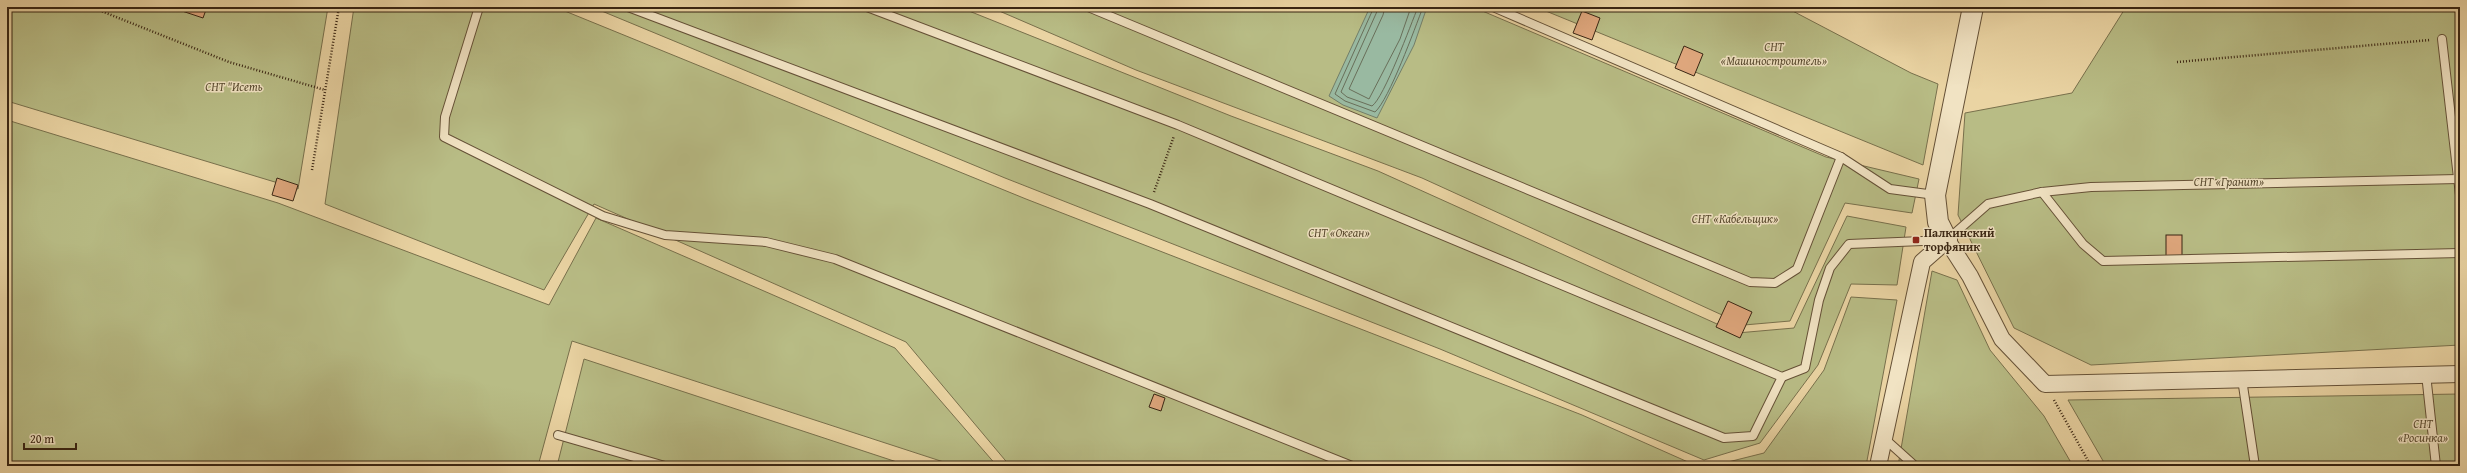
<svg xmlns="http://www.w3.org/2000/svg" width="2467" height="473" font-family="'Gentium Book Plus',serif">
<rect width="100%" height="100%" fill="#ead4a3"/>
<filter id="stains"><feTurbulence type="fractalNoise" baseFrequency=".005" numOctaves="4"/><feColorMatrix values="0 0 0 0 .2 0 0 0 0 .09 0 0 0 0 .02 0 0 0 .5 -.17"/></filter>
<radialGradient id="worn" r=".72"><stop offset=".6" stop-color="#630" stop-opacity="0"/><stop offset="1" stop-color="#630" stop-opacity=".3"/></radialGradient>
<g fill="#b8bc85" stroke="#78704c">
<polygon points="7,7 328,7 298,189 7,101"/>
<polygon points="354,7 555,7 1026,199 1582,415 1697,466 1010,466 906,342 594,204 544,290 325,204"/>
<polygon points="592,7 959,7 1231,116 1378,171 1737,333 1794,328 1847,216 1906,227 1897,285 1851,284 1818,365 1760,443 1704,460 1440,349 1005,178"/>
<polygon points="990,7 1473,7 1826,157 1919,179 1912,213 1845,203 1790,321 1744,325 1422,178 1136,70"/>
<polygon points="1536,7 1785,7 1911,73 1938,84 1923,165"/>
<polygon points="2126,7 2460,7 2460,345 2091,365 2014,328 1958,215 1965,113 2072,93"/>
<polygon points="7,120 278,203 549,305 596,218 895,348 997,466 956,466 572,341 538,466 7,466"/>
<polygon points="1932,271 1957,280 1990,350 2044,416 2073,466 1898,466"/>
<polygon points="1851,297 1897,300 1866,466 1712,466 1764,453 1824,370"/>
<polygon points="584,359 909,466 557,466"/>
<polygon points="2460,394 2460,466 2106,466 2068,400"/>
</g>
<polygon fill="#99b9a1" stroke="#737e68" points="1370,7 1427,7 1414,45 1377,118 1343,105 1329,96"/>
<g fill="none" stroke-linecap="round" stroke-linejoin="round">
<g stroke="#696f5a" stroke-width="1">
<path d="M1374,7L1335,94L1345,101L1375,112C1389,100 1415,28 1423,7"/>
<path d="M1379,7L1341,92L1347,97L1372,106C1384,98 1411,24 1418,7"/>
<polyline points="1385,7 1383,15 1349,89 1369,99 1400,39 1411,7"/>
</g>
</g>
<g fill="#dfa77d" stroke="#392513">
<polygon points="183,7 207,7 203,18 182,11"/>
<polygon points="1582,11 1600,18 1592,40 1573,33"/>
<polygon points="1684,46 1703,54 1694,76 1675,68"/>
<polygon points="277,178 298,185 293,201 272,195"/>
<rect x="2166" y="235" width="16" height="22"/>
<polygon points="1728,301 1752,312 1740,338 1716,327"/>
<polygon points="1154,394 1165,398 1161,411 1149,407"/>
</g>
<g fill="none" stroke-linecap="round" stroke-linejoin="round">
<g stroke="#655137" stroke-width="10">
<g id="service">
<polyline points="479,7 445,117 444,137 603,216 665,235 766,242 835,259 1352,466"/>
<polyline points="628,7 1150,204 1724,438 1753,436 1782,377"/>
<polyline points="867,7 1178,125 1782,377 1805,368 1819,300 1830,268 1849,244 1947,240 1988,204 2042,192 2091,187 2458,179"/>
<polyline points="1088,7 1750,282 1775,283 1797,269 1841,157"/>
<polyline points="1493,7 1841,157 1890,189 1935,195"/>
<polyline points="2442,39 2460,195"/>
<polyline points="2042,192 2083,244 2103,261 2460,253"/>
<polyline points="2426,374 2436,466"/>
<polyline points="2242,379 2255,466"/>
<polyline points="558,435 665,466"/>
<polyline points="1885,439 1915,466"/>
</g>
</g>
<g stroke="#655137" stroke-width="18">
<polyline id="minor" points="1878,466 1922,262 1947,240 1970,276 2002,339 2045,384 2460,374"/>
</g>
<g stroke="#655137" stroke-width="22">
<polyline id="tertiary" points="1947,240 1938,222 1935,195 1973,7"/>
</g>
<g stroke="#392513" stroke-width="2.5" stroke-dasharray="1 2" stroke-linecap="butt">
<polyline points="91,7 229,62 325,90"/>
<polyline points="2177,62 2430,40"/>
<polyline points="312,170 339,7"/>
<polyline points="1154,192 1174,136"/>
<polyline points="2054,400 2091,466"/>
</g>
<use href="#service" stroke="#f1e3c3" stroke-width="8"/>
<use href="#minor" stroke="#f1e3c3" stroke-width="16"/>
<use href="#tertiary" stroke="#f1e3c3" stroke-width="20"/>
</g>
<rect fill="#8f2418" stroke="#f1e3c3" stroke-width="1.5" x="1912" y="236" width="8" height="8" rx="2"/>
<g text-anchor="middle" stroke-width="3" stroke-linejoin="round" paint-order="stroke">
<g font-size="12" font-style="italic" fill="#594b30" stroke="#f1e3c3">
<text x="1774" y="51">СНТ<tspan x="1774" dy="14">«Машиностроитель»</tspan></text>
<text x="234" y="91">СНТ "Исеть</text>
<text x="2229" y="186">СНТ «Гранит»</text>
<text x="1735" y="223">СНТ «Кабельщик»</text>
<text x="1339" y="237">СНТ «Океан»</text>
<text x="2423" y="428">СНТ<tspan x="2423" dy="14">«Росинка»</tspan></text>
</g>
<g font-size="12" font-weight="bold" fill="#392513" stroke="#f1e3c3" text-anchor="start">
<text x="1924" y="237">Палкинский<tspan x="1924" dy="14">торфяник</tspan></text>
</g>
</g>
<rect width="2467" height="473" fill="none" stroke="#ead4a3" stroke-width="24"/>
<rect x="8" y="8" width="2451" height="457" fill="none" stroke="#392513" stroke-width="2"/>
<rect x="12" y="12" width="2443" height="449" fill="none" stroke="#392513"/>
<path d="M24 443v6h52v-6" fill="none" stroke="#392513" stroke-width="2"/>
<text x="30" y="443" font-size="12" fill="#392513" stroke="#f1e3c3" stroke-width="3" paint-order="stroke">20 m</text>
<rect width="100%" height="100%" filter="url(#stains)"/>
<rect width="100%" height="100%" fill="url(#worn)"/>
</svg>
